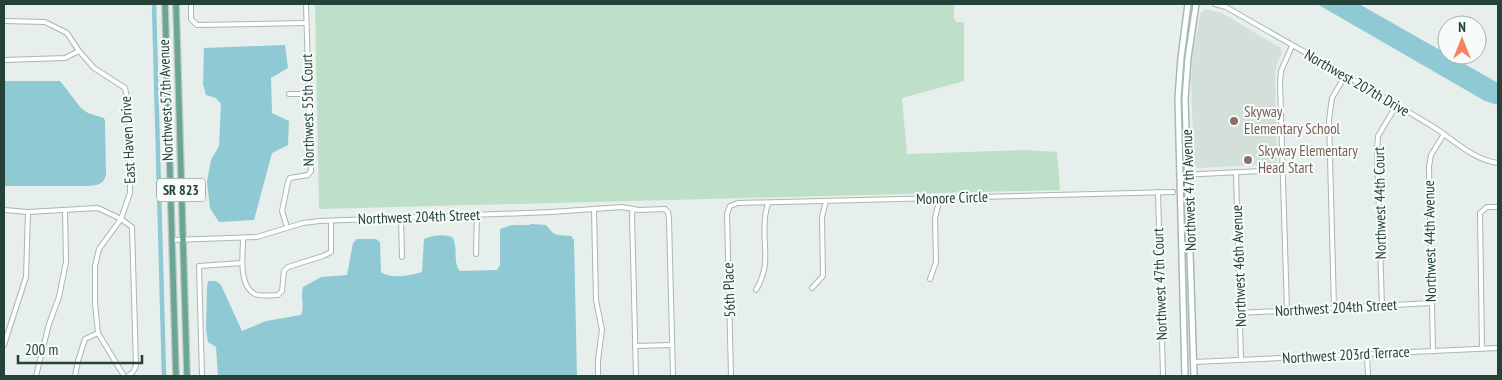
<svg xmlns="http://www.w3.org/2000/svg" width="1502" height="380" font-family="'PT Sans Narrow',sans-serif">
<rect width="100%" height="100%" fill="#e6efeb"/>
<polygon fill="#d4dfda" points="1206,9 1222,13 1281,48 1282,53 1276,66 1275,77 1277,160 1275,164 1199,168 1196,167 1194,164 1191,82 1193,50 1201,12"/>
<polygon fill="#bfe0c8" points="315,4 954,4 954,18 956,22 964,22 964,81 902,98 907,154 1025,150 1057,152 1060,190 319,209"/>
<g fill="#8ec9d4">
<polygon points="1317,4 1359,4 1498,83 1498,105 1485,101"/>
<polygon points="285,45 288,68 271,78 272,113 289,121 288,145 272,153 254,220 219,222 210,208 207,182 211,160 219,146 221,104 216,98 206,95 203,84 204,48"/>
<path d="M4,81H60L81,108L88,113L104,118L105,121L106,174C104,185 97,185 88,186H4Z"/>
<path d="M531,224L546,225L553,233L558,235L571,236L574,240L577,376H218L216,347L208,342L206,330L207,287L208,281H216L221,285L242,331L266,321L301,315C305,306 300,297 303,287L321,277L347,275L353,243L357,239H376L380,242L381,272C391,280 411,275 422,272L424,239C432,235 444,234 452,237C459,247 452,262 460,271L497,270L500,265V229L512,225H529Z"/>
</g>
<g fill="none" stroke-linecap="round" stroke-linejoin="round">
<polyline stroke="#8ec9d4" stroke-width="4.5" points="154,4 164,376"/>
<g stroke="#a8b8b2" stroke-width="6">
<g id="street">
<polyline points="191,4 191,19 197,25 306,23"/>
<path d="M1215,4L1226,7C1295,47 1364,85 1432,126C1453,139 1473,160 1498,163"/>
<polyline points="4,21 45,22 67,33 79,51 94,68 125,88 129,107 130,193 121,219 99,249 95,266 95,303 98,333 124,376"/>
<polyline points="4,60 65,58 79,51"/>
<polyline points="289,94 309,94"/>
<polyline points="1236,172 1241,360"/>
<polyline points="1180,175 1282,170"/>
<polyline points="1158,192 1163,376"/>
<polyline points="633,209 632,215 636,376"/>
<polyline points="4,210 28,212 98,208 121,219 132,227 136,366 133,372 128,376"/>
<polyline points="594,210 596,300 602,330 598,360 598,376"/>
<polyline points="401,218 402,257"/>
<polyline points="287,227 282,211 288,182 290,178 308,175 311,171 306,4"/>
<path d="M243,239C243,254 238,286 255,294C260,297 271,295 278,295L282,291L284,271L288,267L323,256L331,252V221"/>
<polyline points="173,240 257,237 303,223 320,221 551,212 622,207 639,210 665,209 668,212 669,219 673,376"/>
<polyline points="476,254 477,215"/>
<polyline points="930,279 936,262 935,218 940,198"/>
<polyline points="812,288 823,276 822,217 826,201"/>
<path d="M756,290C772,263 762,247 765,219C765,213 767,208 768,203"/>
<polyline points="1382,306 1377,149 1378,136 1396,106"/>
<polyline points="1334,308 1329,120 1332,98 1345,76"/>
<polyline points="1287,311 1280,82 1281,71 1292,46"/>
<polyline points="1240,313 1432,303"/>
<polyline points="4,345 26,277 28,212"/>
<polyline points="635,346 672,345"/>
<polyline points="1482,349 1480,213 1487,207 1498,207"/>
<polyline points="1433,351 1429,167 1431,155 1444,134"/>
<polyline points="1367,354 1368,376"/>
<polyline points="1194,362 1498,348"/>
<polyline points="36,376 49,324 59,297 66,262 65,210"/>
<polyline points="75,376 78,361 85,339 98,333"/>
<polyline points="202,376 199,266 242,263"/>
<polyline points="731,376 727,214 730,206 738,203 1173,192"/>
</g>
</g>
<g stroke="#a4bbb3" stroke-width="8">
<g id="secondary">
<polyline points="1185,376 1178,98 1181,58 1188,4"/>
<polyline points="1194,376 1185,99 1188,58 1196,4"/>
</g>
</g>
<g stroke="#c2cac8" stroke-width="8">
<g id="primary">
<polyline points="165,4 176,376"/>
<polyline points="176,4 187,376"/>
</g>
</g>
<use href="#street" stroke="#fff" stroke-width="4"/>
<use href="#secondary" stroke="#fff" stroke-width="5"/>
<use href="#primary" stroke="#6aa596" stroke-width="5.5"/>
</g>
<g fill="#8d6e63" stroke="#f7fbf9" stroke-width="2">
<circle cx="1234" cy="121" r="5"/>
<circle cx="1248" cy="160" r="5"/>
</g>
<g text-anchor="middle" stroke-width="4" stroke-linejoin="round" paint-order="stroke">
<rect fill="#f7fbf9" stroke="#637a73" stroke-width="1" x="157" y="178.5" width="48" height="23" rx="4"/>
<g font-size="14" font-weight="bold" fill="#24423a">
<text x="181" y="195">SR 823</text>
</g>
<g font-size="15" fill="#24423a" stroke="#f7fbf9">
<text transform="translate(1357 83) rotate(30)" y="5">Northwest 207th Drive</text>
<text transform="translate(166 100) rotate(-92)" y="5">Northwest 57th Avenue</text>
<text transform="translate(308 110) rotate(-91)" y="5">Northwest 55th Court</text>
<text transform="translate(128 140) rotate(-93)" y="5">East Haven Drive</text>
<text transform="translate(1189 190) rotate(-92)" y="5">Northwest 47th Avenue</text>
<text transform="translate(952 198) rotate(-2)" y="5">Monore Circle</text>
<text transform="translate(1380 203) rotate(-91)" y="5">Northwest 44th Court</text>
<text transform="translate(419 217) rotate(-2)" y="5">Northwest 204th Street</text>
<text transform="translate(1430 241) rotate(-91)" y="5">Northwest 44th Avenue</text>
<text transform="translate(1239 266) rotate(-92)" y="5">Northwest 46th Avenue</text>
<text transform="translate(1160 284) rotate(-92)" y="5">Northwest 47th Court</text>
<text transform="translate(729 290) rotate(-92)" y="5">56th Place</text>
<text transform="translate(1336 308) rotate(-3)" y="5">Northwest 204th Street</text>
<text transform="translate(1346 355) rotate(-3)" y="5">Northwest 203rd Terrace</text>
</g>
<g font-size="15" fill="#785e54" stroke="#f7fbf9" text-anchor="start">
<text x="1244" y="117">Skyway<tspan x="1244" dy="17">Elementary School</tspan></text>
<text x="1258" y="156">Skyway Elementary<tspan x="1258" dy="17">Head Start</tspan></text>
</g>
</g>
<rect width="1502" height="380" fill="none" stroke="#24423a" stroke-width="10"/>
<g transform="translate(1462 40)"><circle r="24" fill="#f7fbf9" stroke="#a3b1ad"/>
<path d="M0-4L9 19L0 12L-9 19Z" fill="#f4845f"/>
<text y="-8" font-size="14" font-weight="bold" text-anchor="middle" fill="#24423a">N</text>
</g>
<path d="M18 355v8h124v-8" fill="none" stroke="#24423a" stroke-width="2.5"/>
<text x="25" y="355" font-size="15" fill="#24423a" stroke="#f7fbf9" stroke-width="4" paint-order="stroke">200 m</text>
</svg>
